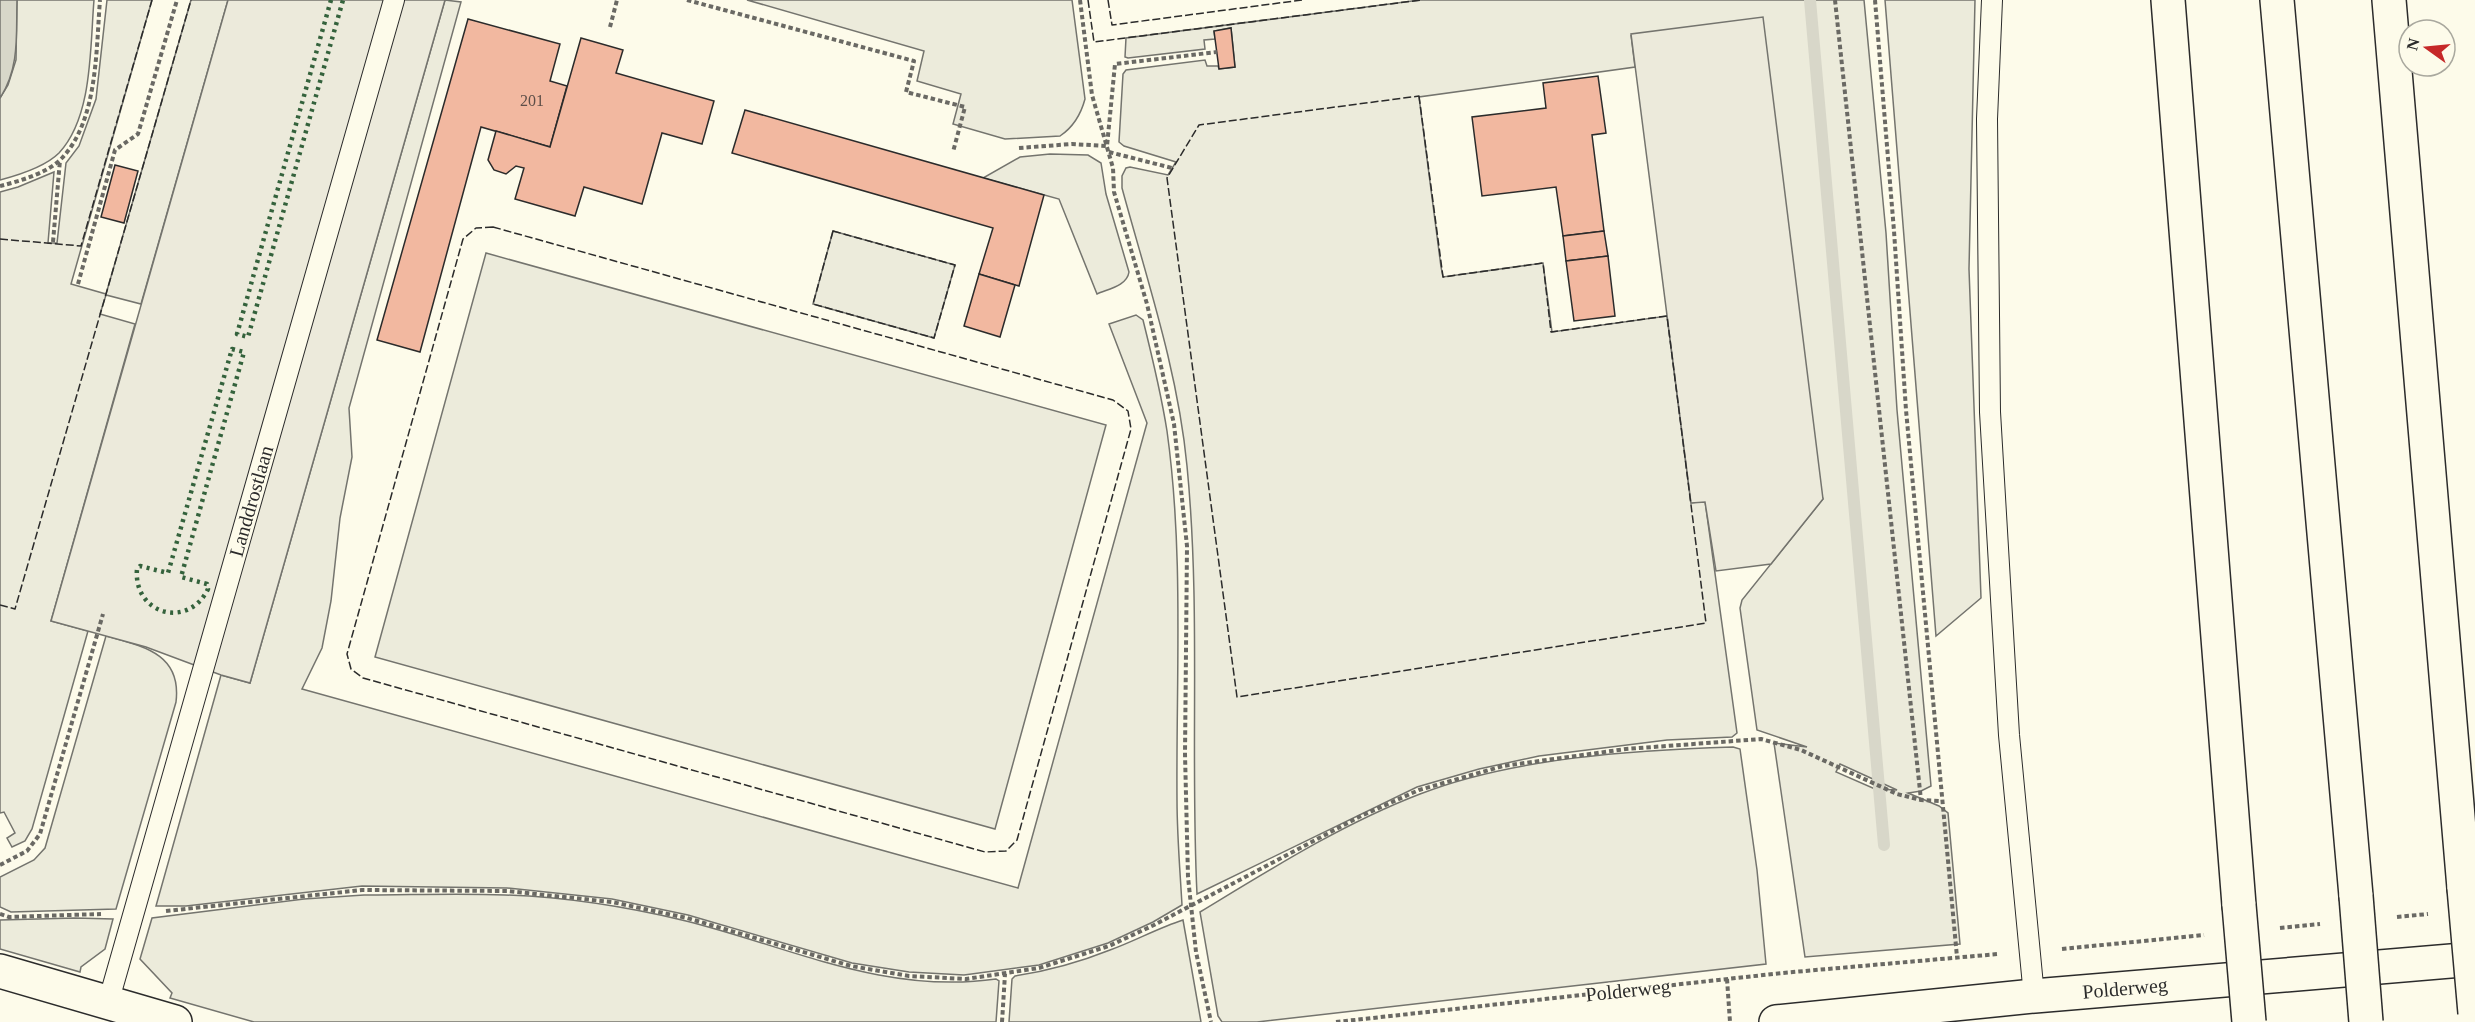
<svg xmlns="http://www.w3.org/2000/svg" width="2475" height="1022" font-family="'Times New Roman',serif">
<rect width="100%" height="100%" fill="#fdfbea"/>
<g fill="#ecebdb" stroke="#74746e" stroke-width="1.5" fill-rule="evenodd">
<path d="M17,0H94C90,46 93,117 59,153C45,167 19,175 0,180V98L8,85L16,60Z"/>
<polygon points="107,0 152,0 71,284 106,294 191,0 228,0 141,304 106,295 100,314 135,324 51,621 88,631 32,829 25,841 12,847 7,838 15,833 4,812 0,813 0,192 18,187 54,172 48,243 57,243 66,163 79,146 96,99"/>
<path d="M445,0L461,2L349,408L352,457L340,518L331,601L322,648L302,689L1018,888L1147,423L1109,324L1136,315L1143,320C1152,356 1161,393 1167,431C1184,553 1176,677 1177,800C1177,835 1180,870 1182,905L1153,922L1108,943L1039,965L964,975L909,972L852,963L688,915L612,899L507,888L362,886L186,906H156L221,675L250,683Z"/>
<path d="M747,0H1072L1085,99C1081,114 1072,128 1060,136L1005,139L953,124L961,94L917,81L924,51Z"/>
<path d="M1420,0H1864L1886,233L1897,410L1931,786L1921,791L1908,793L1939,806L1948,813L1960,944L1805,957L1774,743L1807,747L1757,730L1740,608L1742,600L1823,499L1631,35L1635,67L1419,97L1441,267L1443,277L1543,263L1552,332L1667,316L1691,503L1705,501L1737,733L1732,737L1667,740L1539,756L1479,769L1417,787L1197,894C1190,752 1201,609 1187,466C1178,371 1147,280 1122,188V176L1126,168L1130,167L1168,175L1176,162L1124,146L1119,142L1123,74L1126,70L1205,60L1207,66H1218L1219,69L1235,67L1231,28L1214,31L1215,39L1204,40L1205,49L1128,58L1125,57L1126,38ZM1840,764L1897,790L1875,789L1836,772Z"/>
<polygon points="1885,0 1975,0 1969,269 1981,598 1936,636"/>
<path d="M1050,154L1088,155L1101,163L1106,194L1129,272C1127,286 1108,289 1097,294L1059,199L983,178L1020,157Z"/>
<polygon points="833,231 955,265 934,338 813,304"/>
<polygon points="486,253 1106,425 995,829 375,657"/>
<path d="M106,636C142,646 182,653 176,702L116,909L11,912L0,907V877L34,860L45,848Z"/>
<path d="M1733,747L1740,749L1757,870L1766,964L1257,1022H1222L1218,1016L1200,912C1271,869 1342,824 1420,794C1512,758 1634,750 1733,747Z"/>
<path d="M364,895C411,895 458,893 505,895C565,897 628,907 686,921C790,947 885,995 996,979L999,981L996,1022H254L170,998L172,993L140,959L152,918L304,899Z"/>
<polygon points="75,918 113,919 105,949 81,967 80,972 0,949 0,920"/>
<path d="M1183,920L1201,1022H1009L1012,979L1015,976C1047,971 1080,962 1110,950C1135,941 1158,928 1183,920Z"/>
</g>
<g fill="#eceadb" stroke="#74746e" stroke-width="1.5">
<polygon points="228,0 445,0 250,683 221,675 146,647 51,621"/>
<polygon points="1763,17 1823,499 1771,564 1716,571 1705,502 1691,503 1631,34"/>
</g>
<path fill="#d8d7c9" stroke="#74746e" stroke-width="1.5" d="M0,0H17C16,34 20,68 0,98Z"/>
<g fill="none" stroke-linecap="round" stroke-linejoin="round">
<polyline stroke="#d8d7c9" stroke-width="12" points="1810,0 1884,845"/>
</g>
<g fill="#f2b8a0" stroke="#2b2b2b" stroke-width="1.5">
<polygon points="468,19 560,44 550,81 567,86 550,147 481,127 420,352 377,340"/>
<polygon points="1231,28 1235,67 1219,69 1214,31"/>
<polygon points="581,38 623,50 616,73 714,101 702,144 662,133 642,204 584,187 575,216 515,199 524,168 516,166 506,174 494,170 488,160 496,131 550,147"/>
<polygon points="1598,76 1606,133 1592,135 1604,231 1563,236 1556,187 1482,196 1472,117 1546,108 1543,83"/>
<polygon points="745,110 1044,195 1019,286 979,274 993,228 732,153"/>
<polygon points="115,165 138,171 124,223 101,217"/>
<polygon points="1604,231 1608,256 1566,261 1563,236"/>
<polygon points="1608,256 1615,316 1574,321 1566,261"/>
<polygon points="979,274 1015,285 1000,337 964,326"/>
</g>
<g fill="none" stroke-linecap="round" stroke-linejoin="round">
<g stroke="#2b2b2b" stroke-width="22">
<g id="service">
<polyline points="1992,0 1987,119 1990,412 2009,735 2034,996"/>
<polyline points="108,1003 394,0"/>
</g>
</g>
<g stroke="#2b2b2b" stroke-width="36">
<g id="tertiary">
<polyline points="0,971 175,1022"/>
<polyline points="1776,1022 2034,996 2475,959"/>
</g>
</g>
<g stroke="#2b2b2b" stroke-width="36">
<g id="motorway">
<polyline points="2168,0 2239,905"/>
<polyline points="2277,0 2356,896"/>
<polyline points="2389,0 2464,888"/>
</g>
</g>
<g stroke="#6a6964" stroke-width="4" stroke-dasharray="4.5 3" stroke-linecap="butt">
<polyline points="687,0 914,61 906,92 965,107 953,152"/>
<polyline points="1080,0 1092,95 1113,168 1114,192 1147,304 1174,424 1187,546 1185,754 1188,877 1196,952 1211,1022"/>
<polyline points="1835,0 1921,800"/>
<polyline points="1875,0 1894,231 1906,410 1957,957"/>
<polyline points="610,27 617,0"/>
<polyline points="1019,148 1072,144 1107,146 1115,64 1217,52"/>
<polyline points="1109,152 1172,168"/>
<path d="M0,186C20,181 48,173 62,158C98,120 96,49 100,0"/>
<polyline points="53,242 60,160"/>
<polyline points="78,284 115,150 138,134 177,0"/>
<polyline points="0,865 27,851 40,834 103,614"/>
<polyline points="166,911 362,890 507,891 612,902 687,918 851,966 909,976 966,979 1039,968 1109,946 1154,925 1361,816 1419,790 1503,766 1626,749 1761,739 1801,750 1897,794 1921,800 1941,801"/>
<polyline points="0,914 9,917 101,914"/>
<polyline points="2397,917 2428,914"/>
<polyline points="2280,928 2320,924"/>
<polyline points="2062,949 2204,935"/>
<polyline points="1727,979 1730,1022"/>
<polyline points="1002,1022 1005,974"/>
<polyline points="1336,1022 1782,973 1998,954"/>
</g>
<use href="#service" stroke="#fdfbea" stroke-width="20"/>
<use href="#tertiary" stroke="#fdfbea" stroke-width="33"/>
<use href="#motorway" stroke="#fdfbea" stroke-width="33"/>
<g stroke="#2b2b2b" stroke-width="36" stroke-linecap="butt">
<g id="motorway-bridge">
<polyline points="2464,888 2475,1013"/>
<polyline points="2356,896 2366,1022"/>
<polyline points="2239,905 2249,1022"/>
</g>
</g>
<use href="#motorway-bridge" stroke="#fdfbea" stroke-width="33"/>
<g stroke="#34623c" stroke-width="4.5" stroke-dasharray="3 4.5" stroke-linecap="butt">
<polyline points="331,0 237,334 248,337 343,0"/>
<path d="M232,349L244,352L181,577L207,584L208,589C188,630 133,614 137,569L140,566L168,573Z"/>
</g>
<g stroke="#2b2b2b" stroke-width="1.5" stroke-dasharray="8 3" stroke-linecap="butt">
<polyline points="1088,0 1094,42 1421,0"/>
<polyline points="1108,0 1112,25 1302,0"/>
<polygon points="1419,96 1443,277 1543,263 1551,332 1667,316 1706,623 1237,697 1167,178 1199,125"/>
<polygon points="493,227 1113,400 1128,411 1131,429 1017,840 1006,851 985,852 363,678 351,669 347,654 463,239 476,228"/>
<polygon points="833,231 955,265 934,338 813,304"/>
<polyline points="0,239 81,246 152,0"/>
<polyline points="0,605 15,609 191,0"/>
</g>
</g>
<g text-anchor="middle" stroke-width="4.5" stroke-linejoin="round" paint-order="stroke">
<g font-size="16" fill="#5d4e48">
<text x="532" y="106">201</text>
</g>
<g font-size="20" fill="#2b2b2b" stroke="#fdfbea">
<text transform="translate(251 501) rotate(-74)" y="7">Landdrostlaan</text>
<text transform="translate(2125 988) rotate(-5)" y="7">Polderweg</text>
<text transform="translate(1628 990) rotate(-6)" y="7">Polderweg</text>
</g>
</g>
<g transform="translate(2427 48) rotate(285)"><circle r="28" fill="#fdfbea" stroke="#a9a89e" stroke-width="1.5"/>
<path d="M0-4.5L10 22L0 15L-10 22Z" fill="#c62828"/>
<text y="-9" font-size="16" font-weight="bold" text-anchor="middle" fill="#2b2b2b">N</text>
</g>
</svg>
